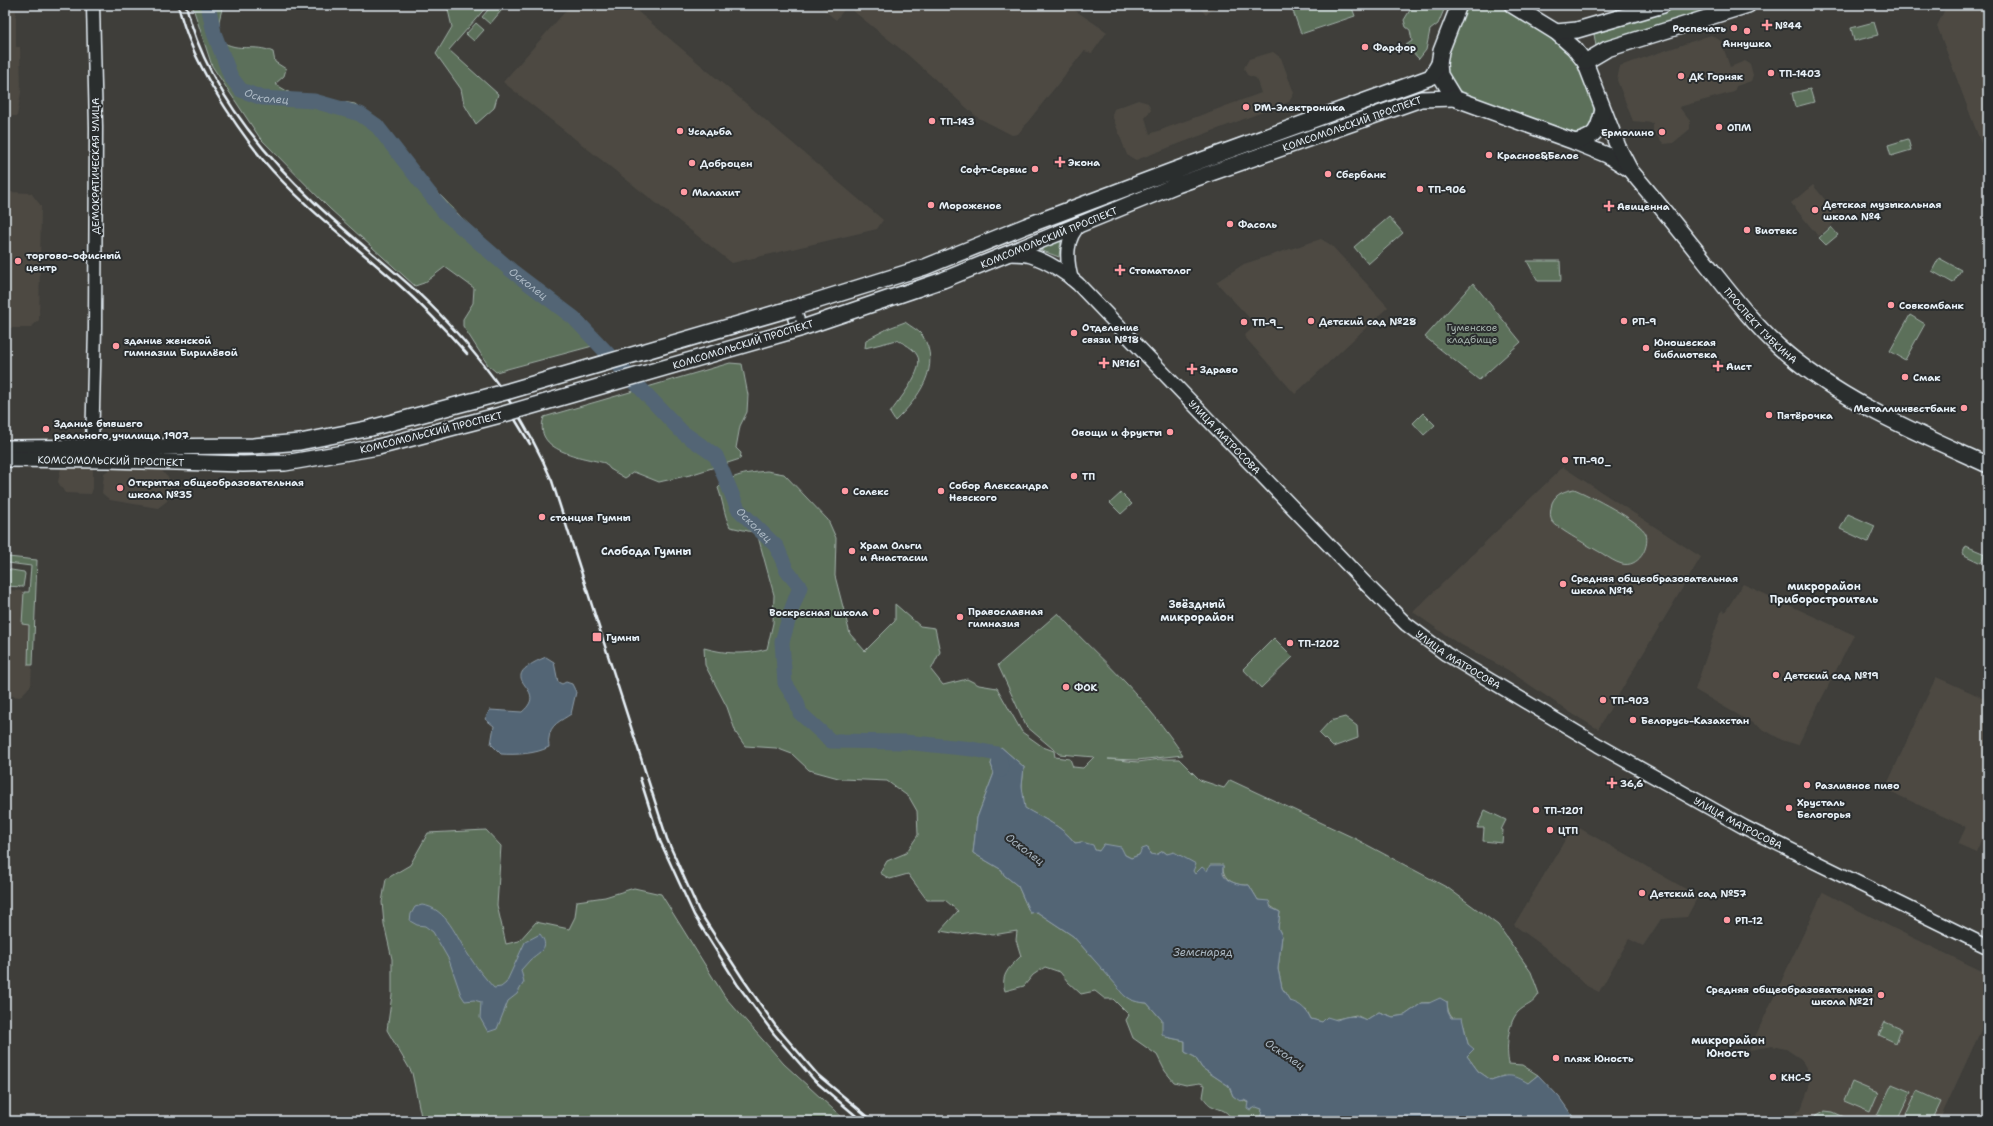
<svg xmlns="http://www.w3.org/2000/svg" width="1993" height="1126" font-family="'Shantell Sans',sans-serif">
<rect width="100%" height="100%" fill="#3f3e3a"/>
<filter id="ink" filterUnits="userSpaceOnUse"><feTurbulence type="fractalNoise" baseFrequency=".025" numOctaves="2"/><feDisplacementMap in="SourceGraphic" scale="8" xChannelSelector="R" yChannelSelector="G"/><feConvolveMatrix kernelMatrix="1 2 1 2 8 2 1 2 1" color-interpolation-filters="sRGB"/></filter>
<g filter="url(#ink)">
<g fill="#4d4a43">
<polygon points="5,5 6,10 16,11 16,47 20,47 21,92 17,116 5,116"/>
<polygon points="571,5 630,5 883,220 877,229 732,263 503,82"/>
<polygon points="818,5 1067,5 1107,32 1092,53 1084,51 1018,134 1012,135 977,117 908,55 847,6 836,20"/>
<polygon points="1197,5 1217,5 1206,15"/>
<polygon points="1958,5 1988,5 1988,148 1982,146 1937,26 1945,9"/>
<polygon points="1711,35 1721,41 1730,67 1745,61 1750,64 1753,75 1751,81 1736,86 1734,92 1679,107 1690,121 1690,129 1673,143 1664,144 1653,132 1653,123 1633,121 1617,80 1620,66"/>
<polygon points="1273,52 1281,58 1294,93 1289,102 1136,160 1127,155 1112,115 1114,109 1138,100 1148,103 1151,110 1145,118 1150,134 1261,93 1256,78 1247,75 1244,68 1249,59"/>
<polygon points="1813,185 1840,218 1818,236 1791,203"/>
<polygon points="5,192 31,193 41,206 39,320 30,328 5,328"/>
<polygon points="1321,239 1331,245 1388,307 1295,394 1244,336 1256,325 1216,282 1244,264"/>
<polygon points="67,462 88,463 93,469 93,488 91,494 65,493 58,482 61,468"/>
<polygon points="115,466 162,471 171,481 167,501 158,508 110,500 102,493 104,473"/>
<polygon points="1563,467 1701,557 1598,729 1571,713 1508,670 1456,642 1413,612"/>
<polygon points="1743,584 1854,635 1798,745 1782,740 1695,690 1722,610 1725,612"/>
<polygon points="5,590 23,591 35,601 31,685 20,697 5,695"/>
<polygon points="1936,677 1988,700 1988,838 1983,836 1976,852 1958,844 1966,827 1885,789"/>
<polygon points="1574,825 1698,896 1687,917 1661,919 1643,946 1629,939 1599,992 1587,986 1542,945 1514,925"/>
<polygon points="1823,892 1895,929 1988,974 1988,1015 1939,1121 1777,1121 1788,1119 1801,1109 1809,1088 1809,1073 1801,1059 1786,1049 1772,1046 1749,1050"/>
</g>
<g fill="#5c705a" stroke="#a2b0a9">
<path d="M192,5H223L219,21L221,41C239,53 254,43 273,52L275,62L286,69L284,76L275,84L292,94L355,104L377,121L397,142L419,173L461,217L517,271L581,317L600,344L496,372L488,365L463,326V319L473,303L474,288L445,267L424,283L415,286L330,209L260,138L212,66Z"/>
<polygon points="444,5 488,5 449,50 498,94 494,108 476,124 464,104 461,89 436,54 452,27 448,10"/>
<polygon points="492,5 506,5 490,24 482,17"/>
<polygon points="1302,5 1351,5 1355,16 1301,34 1292,8"/>
<polygon points="1413,5 1446,5 1438,24 1430,30 1426,50 1419,59 1406,45 1412,41 1410,30 1406,27 1404,20"/>
<path d="M1467,5H1502L1568,47L1579,63L1592,99L1594,109L1591,128L1582,134H1572L1461,94C1439,73 1446,56 1456,31C1459,22 1462,13 1467,5Z"/>
<polygon points="1688,5 1729,5 1596,46 1594,34"/>
<polygon points="1874,22 1878,35 1854,41 1851,28"/>
<polygon points="476,23 484,30 474,41 466,34"/>
<polygon points="1810,89 1814,102 1795,107 1792,93"/>
<polygon points="1908,139 1911,150 1891,156 1888,145"/>
<polygon points="1389,217 1403,233 1368,264 1354,247"/>
<polygon points="1831,227 1838,235 1826,245 1819,238"/>
<polygon points="1061,238 1059,257 1040,250"/>
<polygon points="1939,258 1961,270 1953,283 1932,271"/>
<polygon points="1527,261 1560,261 1561,281 1538,281"/>
<polygon points="1473,283 1521,342 1479,380 1425,337"/>
<polygon points="1910,315 1925,324 1905,360 1890,351"/>
<path d="M905,322C910,326 918,330 922,335C943,366 918,399 895,421L890,413C898,401 926,369 917,355C913,348 905,344 897,340L865,348L866,340L889,328Z"/>
<path d="M730,363L742,364L748,395L747,412L740,426L736,448L741,453L740,459L690,475L659,482L634,472L625,478L610,469L605,463C582,457 532,452 544,417Z"/>
<polygon points="1423,413 1435,425 1424,435 1413,423"/>
<path d="M767,471L784,474L828,520L836,538L835,576L850,634L865,651L895,621V604L920,626L935,628L940,652L931,670L943,685L967,679L979,685L997,688L1022,732L1043,747L1054,751L1055,757L1070,759L1073,767L1083,768L1094,757L1059,754L1026,726L998,665L1058,613C1079,638 1104,659 1126,683C1146,705 1166,729 1183,755L1137,760L1108,759L1138,762L1160,759H1179L1200,780L1224,788L1230,780L1354,838L1448,888L1498,925L1531,972L1539,994C1532,1006 1526,1004 1518,1012C1507,1024 1506,1050 1509,1064L1522,1065L1538,1075L1528,1083L1503,1076L1491,1080L1478,1071L1467,1056L1468,1044L1464,1026C1452,1018 1448,1017 1447,1002L1422,1003L1405,1015L1393,1017L1379,1012L1366,1020L1356,1015L1322,1022L1311,1019L1307,1011L1290,1001L1282,988L1278,969L1282,936L1278,928L1280,912C1272,908 1267,902 1258,900L1249,885C1236,886 1222,880 1223,866L1195,874L1163,851L1156,855L1150,854L1148,847L1139,855L1131,858L1104,844L1100,851L1095,850L1082,842L1075,843C1061,825 1043,819 1024,808L1022,786L1024,767L1001,747L991,764L994,773L977,818L973,853L1002,870L1004,875L1018,886L1030,913L1037,912L1073,936L1118,986C1124,998 1133,1002 1147,1003L1162,1020L1166,1037L1185,1041V1052L1195,1057L1202,1068L1229,1086L1233,1096L1262,1109L1261,1121H1232C1227,1109 1222,1111 1212,1106C1209,1105 1205,1100 1203,1097L1205,1085L1200,1083L1186,1085L1174,1082L1165,1071L1157,1055L1133,1038L1126,1020L1129,1015L1113,999H1105L1095,991L1081,994L1068,982L1060,972L1045,967L1033,975L1024,986L1005,991C1000,974 1010,967 1021,956L1016,940L1017,931L993,935L974,932L959,934L940,931L958,911L945,900H927L908,874L890,879L880,873L887,861L906,853L918,835L917,811L909,797L887,781L842,779L809,770L792,754L776,748L745,746L736,733L727,707L705,665L704,648C726,654 745,655 767,649L773,623L774,595L757,533L730,527C724,515 723,501 718,488C732,474 748,473 767,471Z"/>
<path d="M1574,489C1587,494 1642,522 1646,534C1650,548 1638,568 1622,564C1615,562 1609,558 1603,554C1593,548 1557,529 1552,521C1549,516 1551,508 1552,503C1556,493 1565,491 1574,489Z"/>
<polygon points="1121,493 1132,504 1121,514 1110,503"/>
<polygon points="1848,514 1875,526 1868,542 1840,529"/>
<polygon points="1966,546 1985,554 1981,563 1962,554"/>
<polygon points="8,557 37,560 33,665 28,665 29,625 22,624 24,592 29,592 31,566 8,563 6,558"/>
<polygon points="5,569 24,572 25,574 23,587 5,586"/>
<polygon points="1274,638 1293,657 1261,688 1243,669"/>
<polygon points="1345,717 1357,726 1358,738 1333,747 1319,733 1330,721"/>
<polygon points="1485,810 1506,820 1501,830 1503,830 1502,843 1483,841 1484,828 1477,828"/>
<polygon points="486,830 501,846 497,905 506,944 519,941 536,922 569,929 575,917 577,901 605,897 634,888 661,894 725,997 784,1064 846,1121 422,1121 412,1073 387,1030 392,995 392,959 384,924 382,902 386,879 410,865 428,833"/>
<polygon points="1885,1022 1901,1029 1896,1043 1879,1035"/>
<polygon points="1852,1082 1878,1093 1870,1112 1844,1101"/>
<polygon points="1892,1084 1911,1092 1897,1121 1890,1121 1877,1115"/>
<polygon points="1917,1091 1941,1102 1932,1121 1903,1121"/>
<polygon points="1825,1111 1833,1112 1853,1121 1812,1121 1814,1117"/>
</g>
<g fill="#526575" stroke="#8e9da9">
<path d="M546,657L554,662L558,682L562,684L566,682L572,684L576,692L571,714C561,721 550,724 549,738C548,741 549,744 549,747C536,754 516,755 501,754L491,744L494,726L485,719L490,710L522,712C553,686 488,681 546,657Z"/>
<path d="M1001,747L1024,767L1022,786L1025,808C1043,819 1061,825 1075,843L1082,842L1093,845L1095,850L1099,851L1104,844L1121,847L1125,855L1131,858L1139,855L1142,849L1148,847L1150,854L1156,855L1163,851L1167,854L1174,852L1196,864L1193,871L1195,874L1202,867L1207,871L1210,865H1223C1223,869 1222,873 1224,876C1227,882 1242,886 1249,885L1258,900L1269,901L1271,908L1280,912L1278,928L1282,936L1278,969L1282,988L1290,1001C1301,1004 1306,1009 1311,1019L1322,1022L1327,1017L1337,1020C1348,1015 1356,1015 1366,1020L1379,1012L1393,1017L1405,1015L1422,1003H1429L1440,998L1447,1002L1448,1012L1451,1018H1462L1468,1044L1474,1049L1467,1056L1478,1071L1491,1080C1508,1074 1513,1074 1528,1083L1538,1075L1559,1097L1576,1121H1260L1262,1109L1256,1107L1250,1110L1247,1108L1248,1102L1244,1100L1240,1101L1233,1096L1229,1086L1202,1068L1195,1057L1185,1052V1041L1166,1037L1162,1034V1020L1147,1003C1133,1002 1124,999 1117,986L1073,936L1037,912L1030,913L1018,886L1004,875L1002,870L973,853L977,818L994,773L991,764L994,753Z"/>
<path d="M422,905C447,908 456,937 469,956C476,967 485,978 494,988L501,987L506,983L525,942L540,934C551,948 540,951 530,960C527,963 524,967 521,970L524,982L517,994L508,1001L497,1029L488,1032L480,1018L481,1002L474,1000L465,1001L461,995L449,960L433,932L425,926L417,925L410,921L411,914L415,907Z"/>
</g>
<g fill="none" stroke-linecap="round" stroke-linejoin="round">
<path stroke="#526575" stroke-width="15" id="s1" d="M208,5L214,33L231,77L241,90L262,98L314,101L360,114L377,126L444,212L512,271L574,318L682,432L716,456L738,509L777,547L787,571L800,587L791,611L782,642L785,683L797,702L800,713L831,741L905,742L972,749L997,754L1000,760L1001,770"/>
<g stroke="#e8f1f8" stroke-width="15">
<polyline id="tertiary" points="92,447 95,328 96,127 93,5"/>
</g>
<g stroke="#e8f1f8" stroke-width="16">
<g id="secondary">
<path id="s2" d="M1009,254C1016,254 1025,254 1031,256C1047,261 1066,273 1078,284L1368,586L1406,624L1446,654L1598,745L1744,827L1988,947"/>
<path d="M1071,278C1066,258 1065,238 1081,223"/>
</g>
</g>
<g stroke="#e8f1f8" stroke-width="18">
<g id="primary">
<polyline points="1459,5 1441,51 1439,64 1440,75 1454,98 1575,142 1607,155 1629,169"/>
<path id="s3" d="M1512,5L1556,32L1574,48L1585,62L1618,147L1630,170C1659,204 1686,238 1714,273C1734,298 1754,324 1778,346C1838,400 1915,432 1988,465"/>
<polyline points="1556,32 1577,30 1663,5"/>
<polyline points="1585,62 1607,49 1748,5"/>
<path id="s4" d="M1439,64L1431,77L1412,84L1172,171L1026,226L925,267L793,308L799,329L943,280L1177,185L1421,99L1454,98"/>
<path d="M1575,142C1597,137 1598,130 1603,110"/>
<polyline points="5,448 253,446 300,442 371,428"/>
<path id="s5" d="M5,459L109,460L243,464L285,463L378,447"/>
</g>
</g>
<use href="#tertiary" stroke="#2a2d2e" stroke-width="12"/>
<use href="#secondary" stroke="#2a2d2e" stroke-width="13"/>
<use href="#primary" stroke="#2a2d2e" stroke-width="15"/>
<g stroke="#e8f1f8" stroke-width="2.5">
<path d="M178,5C186,37 197,60 213,88C228,113 245,138 263,160C302,206 352,243 397,283C422,305 445,329 467,354"/>
<path d="M186,5C204,82 258,149 314,202C358,244 408,279 448,323C493,372 526,420 552,481L667,839L699,911L743,979L775,1025L818,1075L873,1121"/>
<polyline points="508,408 530,444"/>
<polyline points="640,778 660,841 694,915 737,984 774,1034 815,1081 862,1121"/>
</g>
<g stroke="#e8f1f8" stroke-width="18" stroke-linecap="butt">
<g id="primary-bridge">
<polyline points="371,428 509,391 793,308"/>
<polyline points="378,447 504,414 799,329"/>
</g>
</g>
<use href="#primary-bridge" stroke="#2a2d2e" stroke-width="15"/>
</g>
</g>
<g fill="#ff9aa2" stroke="#2a2d2e" stroke-width="1.5">
<path d="M1765 19h4v4h4v4h-4v4h-4v-4h-4v-4h4z"/>
<circle cx="1734" cy="28" r="4"/>
<circle cx="1747" cy="31" r="4"/>
<circle cx="1365" cy="47" r="4"/>
<circle cx="1771" cy="73" r="4"/>
<circle cx="1681" cy="76" r="4"/>
<circle cx="1246" cy="107" r="4"/>
<circle cx="932" cy="121" r="4"/>
<circle cx="1719" cy="127" r="4"/>
<circle cx="680" cy="131" r="4"/>
<circle cx="1662" cy="132" r="4"/>
<circle cx="1489" cy="155" r="4"/>
<path d="M1058 156h4v4h4v4h-4v4h-4v-4h-4v-4h4z"/>
<circle cx="692" cy="163" r="4"/>
<circle cx="1035" cy="169" r="4"/>
<circle cx="1328" cy="174" r="4"/>
<circle cx="1420" cy="189" r="4"/>
<circle cx="684" cy="192" r="4"/>
<circle cx="931" cy="205" r="4"/>
<path d="M1607 200h4v4h4v4h-4v4h-4v-4h-4v-4h4z"/>
<circle cx="1815" cy="210" r="4"/>
<circle cx="1230" cy="224" r="4"/>
<circle cx="1747" cy="230" r="4"/>
<circle cx="18" cy="261" r="4"/>
<path d="M1118 264h4v4h4v4h-4v4h-4v-4h-4v-4h4z"/>
<circle cx="1891" cy="305" r="4"/>
<circle cx="1311" cy="321" r="4"/>
<circle cx="1624" cy="321" r="4"/>
<circle cx="1244" cy="322" r="4"/>
<circle cx="1074" cy="333" r="4"/>
<circle cx="116" cy="346" r="4"/>
<circle cx="1646" cy="348" r="4"/>
<path d="M1102 357h4v4h4v4h-4v4h-4v-4h-4v-4h4z"/>
<path d="M1716 360h4v4h4v4h-4v4h-4v-4h-4v-4h4z"/>
<path d="M1190 363h4v4h4v4h-4v4h-4v-4h-4v-4h4z"/>
<circle cx="1905" cy="377" r="4"/>
<circle cx="1964" cy="408" r="4"/>
<circle cx="1769" cy="415" r="4"/>
<circle cx="46" cy="429" r="4"/>
<circle cx="1170" cy="432" r="4"/>
<circle cx="1565" cy="460" r="4"/>
<circle cx="1074" cy="476" r="4"/>
<circle cx="120" cy="488" r="4"/>
<circle cx="845" cy="491" r="4"/>
<circle cx="941" cy="491" r="4"/>
<circle cx="542" cy="517" r="4"/>
<circle cx="852" cy="551" r="4"/>
<circle cx="1563" cy="584" r="4"/>
<circle cx="876" cy="612" r="4"/>
<circle cx="960" cy="617" r="4"/>
<rect x="592" y="632" width="10" height="10" rx="2"/>
<circle cx="1290" cy="643" r="4"/>
<circle cx="1776" cy="675" r="4"/>
<circle cx="1066" cy="687" r="4"/>
<circle cx="1603" cy="700" r="4"/>
<circle cx="1633" cy="720" r="4"/>
<path d="M1610 777h4v4h4v4h-4v4h-4v-4h-4v-4h4z"/>
<circle cx="1807" cy="785" r="4"/>
<circle cx="1789" cy="808" r="4"/>
<circle cx="1536" cy="810" r="4"/>
<circle cx="1550" cy="830" r="4"/>
<circle cx="1642" cy="893" r="4"/>
<circle cx="1727" cy="920" r="4"/>
<circle cx="1881" cy="995" r="4"/>
<circle cx="1556" cy="1058" r="4"/>
<circle cx="1773" cy="1077" r="4"/>
</g>
<g text-anchor="middle" stroke-width="4" stroke-linejoin="round" paint-order="stroke">
<g font-size="10" font-weight="bold" fill="#e8f1f8" stroke="#2a2d2e" text-anchor="start">
<text x="1775" y="29">№44</text>
<text x="1726" y="32" text-anchor="end">Роспечать</text>
<text x="1747" y="47" text-anchor="middle">Аннушка</text>
<text x="1373" y="51">Фарфор</text>
<text x="1779" y="77">ТП-1403</text>
<text x="1689" y="80">ДК Горняк</text>
<text x="1254" y="111">DM-Электроника</text>
<text x="940" y="125">ТП-143</text>
<text x="1727" y="131">ОПМ</text>
<text x="688" y="135">Усадьба</text>
<text x="1654" y="136" text-anchor="end">Ермолино</text>
<text x="1497" y="159">Красное&amp;Белое</text>
<text x="1068" y="166">Экона</text>
<text x="700" y="167">Доброцен</text>
<text x="1027" y="173" text-anchor="end">Софт-Сервис</text>
<text x="1336" y="178">Сбербанк</text>
<text x="1428" y="193">ТП-906</text>
<text x="692" y="196">Малахит</text>
<text x="1823" y="208">Детская музыкальная<tspan x="1823" dy="12">школа №4</tspan></text>
<text x="939" y="209">Мороженое</text>
<text x="1617" y="210">Авиценна</text>
<text x="1238" y="228">Фасоль</text>
<text x="1755" y="234">Виотекс</text>
<text x="26" y="259">торгово-офисный<tspan x="26" dy="12">центр</tspan></text>
<text x="1129" y="274">Стоматолог</text>
<text x="1899" y="309">Совкомбанк</text>
<text x="1319" y="325">Детский сад №28</text>
<text x="1632" y="325">РП-9</text>
<text x="1252" y="326">ТП-9_</text>
<text x="1082" y="331">Отделение<tspan x="1082" dy="12">связи №18</tspan></text>
<text x="124" y="344">здание женской<tspan x="124" dy="12">гимназии Бирилёвой</tspan></text>
<text x="1654" y="346">Юношеская<tspan x="1654" dy="12">библиотека</tspan></text>
<text x="1112" y="367">№161</text>
<text x="1726" y="370">Аист</text>
<text x="1200" y="373">Здраво</text>
<text x="1913" y="381">Смак</text>
<text x="1956" y="412" text-anchor="end">Металлинвестбанк</text>
<text x="1777" y="419">Пятёрочка</text>
<text x="54" y="427">Здание бывшего<tspan x="54" dy="12">реального училища 1907</tspan></text>
<text x="1162" y="436" text-anchor="end">Овощи и фрукты</text>
<text x="1573" y="464">ТП-90_</text>
<text x="1082" y="480">ТП</text>
<text x="128" y="486">Открытая общеобразовательная<tspan x="128" dy="12">школа №35</tspan></text>
<text x="949" y="489">Собор Александра<tspan x="949" dy="12">Невского</tspan></text>
<text x="853" y="495">Солекс</text>
<text x="550" y="521">станция Гумны</text>
<text x="860" y="549">Храм Ольги<tspan x="860" dy="12">и Анастасии</tspan></text>
<text x="1571" y="582">Средняя общеобразовательная<tspan x="1571" dy="12">школа №14</tspan></text>
<text x="968" y="615">Православная<tspan x="968" dy="12">гимназия</tspan></text>
<text x="868" y="616" text-anchor="end">Воскресная школа</text>
<text x="606" y="641">Гумны</text>
<text x="1298" y="647">ТП-1202</text>
<text x="1784" y="679">Детский сад №19</text>
<text x="1074" y="691">ФОК</text>
<text x="1611" y="704">ТП-903</text>
<text x="1641" y="724">Белорусь-Казахстан</text>
<text x="1620" y="787">36,6</text>
<text x="1815" y="789">Разливное пиво</text>
<text x="1797" y="806">Хрусталь<tspan x="1797" dy="12">Белогорья</tspan></text>
<text x="1544" y="814">ТП-1201</text>
<text x="1558" y="834">ЦТП</text>
<text x="1650" y="897">Детский сад №57</text>
<text x="1735" y="924">РП-12</text>
<text x="1873" y="993" text-anchor="end">Средняя общеобразовательная<tspan x="1873" dy="12">школа №21</tspan></text>
<text x="1564" y="1062">пляж Юность</text>
<text x="1781" y="1081">КНС-5</text>
</g>
<g font-size="10" fill="#e8f1f8" stroke="#2a2d2e">
<text dy="4" stroke="none"><textPath href="#s4" startOffset="1306">КОМСОМОЛЬСКИЙ ПРОСПЕКТ</textPath></text>
<text transform="translate(95 166) rotate(-90)" y="4">ДЕМОКРАТИЧЕСКАЯ УЛИЦА</text>
<text dy="4" stroke="none"><textPath href="#s4" startOffset="982">КОМСОМОЛЬСКИЙ ПРОСПЕКТ</textPath></text>
<text dy="4" stroke="none"><textPath href="#s3" startOffset="414">ПРОСПЕКТ ГУБКИНА</textPath></text>
<text transform="translate(743 344) rotate(-17)" y="4">КОМСОМОЛЬСКИЙ ПРОСПЕКТ</text>
<text transform="translate(431 432) rotate(-14)" y="4">КОМСОМОЛЬСКИЙ ПРОСПЕКТ</text>
<text dy="4" stroke="none"><textPath href="#s2" startOffset="289">УЛИЦА МАТРОСОВА</textPath></text>
<text dy="4" stroke="none"><textPath href="#s5" startOffset="106">КОМСОМОЛЬСКИЙ ПРОСПЕКТ</textPath></text>
<text dy="4" stroke="none"><textPath href="#s2" startOffset="613">УЛИЦА МАТРОСОВА</textPath></text>
<text dy="4" stroke="none"><textPath href="#s2" startOffset="937">УЛИЦА МАТРОСОВА</textPath></text>
</g>
<g font-size="10" fill="#a9b7b1" stroke="#2a2d2e">
<text x="1472" y="331">Гуменское<tspan x="1472" dy="12">кладбище</tspan></text>
</g>
<g font-size="11" font-style="italic" fill="#acb9c4" stroke="#2a2d2e">
<text dy="4" stroke="none"><textPath href="#s1" startOffset="119">Осколец</textPath></text>
<text dy="4" stroke="none"><textPath href="#s1" startOffset="455">Осколец</textPath></text>
<text dy="4" stroke="none"><textPath href="#s1" startOffset="791">Осколец</textPath></text>
<text transform="translate(1025 849) rotate(37)" y="4">Осколец</text>
<text x="1203" y="956">Земснаряд</text>
<text transform="translate(1285 1054) rotate(34)" y="4">Осколец</text>
</g>
<g font-size="11" font-weight="bold" fill="#e8f1f8" stroke="#2a2d2e">
<text x="646" y="555">Слобода Гумны</text>
<text x="1824" y="590">микрорайон<tspan x="1824" dy="13">Приборостроитель</tspan></text>
<text x="1197" y="608">Звёздный<tspan x="1197" dy="13">микрорайон</tspan></text>
<text x="1728" y="1044">микрорайон<tspan x="1728" dy="13">Юность</tspan></text>
</g>
</g>
<rect width="1993" height="1126" fill="none" stroke="#2a2d2e" stroke-width="20"/>
<rect x="10" y="10" width="1973" height="1106" fill="none" stroke="#e8f1f8" stroke-width="1.5" filter="url(#ink)"/>
</svg>
